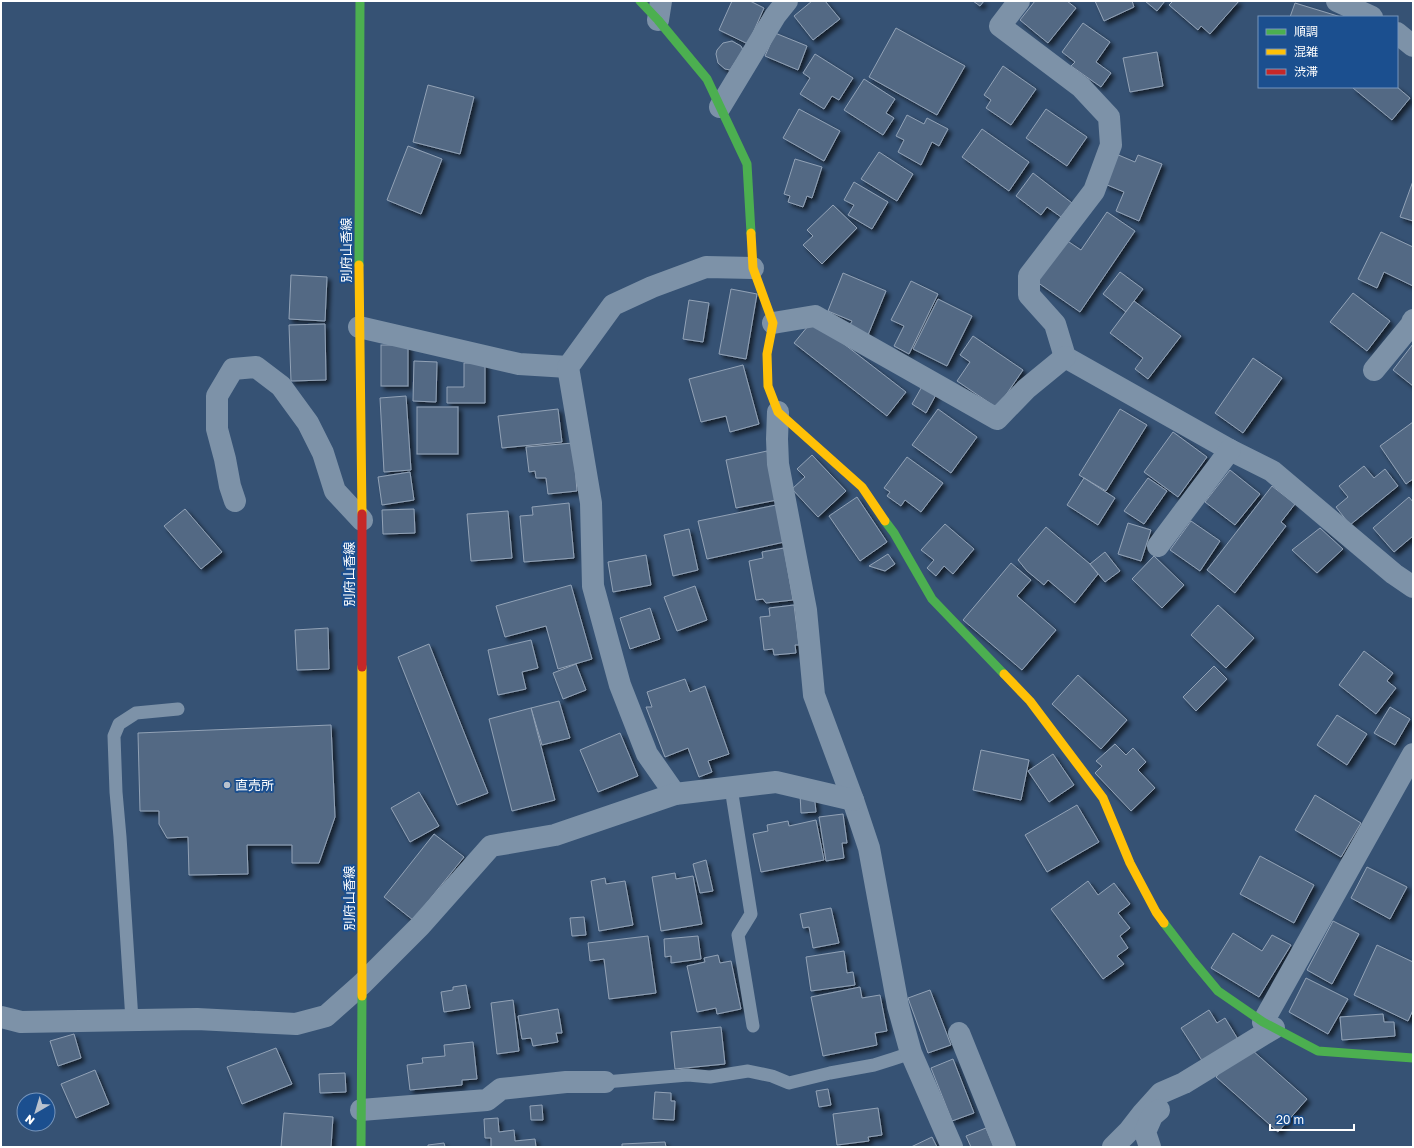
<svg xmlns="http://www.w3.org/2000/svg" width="1414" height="1148" font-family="'Golos Text','Noto Sans JP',sans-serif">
<defs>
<filter id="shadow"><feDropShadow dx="3.5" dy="3.5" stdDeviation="2" flood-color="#0009"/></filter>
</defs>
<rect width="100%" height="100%" fill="#365274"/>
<g fill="#526984" stroke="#92a2b6" filter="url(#shadow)">
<polygon points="732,1 750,1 764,8 748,44 719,30"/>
<polygon points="812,1 825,1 840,19 813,40 794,16"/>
<polygon points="973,1 984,1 980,6"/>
<polygon points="1035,1 1067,1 1076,8 1048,43 1020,20"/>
<polygon points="1095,1 1132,1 1134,7 1104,21"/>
<polygon points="1145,1 1165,1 1157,11"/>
<polygon points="1173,1 1239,1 1210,34 1201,26 1198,30 1169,5"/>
<polygon points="1295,3 1341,17 1290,17"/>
<polygon points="1083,23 1110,42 1096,62 1111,73 1101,87 1071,66 1075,62 1062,52"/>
<polygon points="896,28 965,66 937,115 869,77"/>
<polygon points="775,33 807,46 798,70 765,56"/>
<polygon points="732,41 741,46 743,50 730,70 725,69 718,63 716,54 717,50 723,43"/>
<polygon points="1157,52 1163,86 1130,92 1123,58"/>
<polygon points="815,54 853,78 839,100 832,96 824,109 800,94 810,78 803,73"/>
<polygon points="1003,66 1036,89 1011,125 986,108 991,100 984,95"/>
<polygon points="864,79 895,99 886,113 894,118 883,135 844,110"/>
<polygon points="428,85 474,97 460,154 413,142"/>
<polygon points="1353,87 1397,87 1410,98 1392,120 1353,88"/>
<polygon points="799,109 840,131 824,161 783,138"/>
<polygon points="1046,109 1087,137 1067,166 1026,138"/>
<polygon points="907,115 924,124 927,118 948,129 939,146 932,142 921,165 898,152 904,140 896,136"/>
<polygon points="982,129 1029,162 1009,191 962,157"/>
<polygon points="408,146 442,159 421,214 387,200"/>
<polygon points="879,152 913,174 897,201 861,179"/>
<polygon points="1116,154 1135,162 1138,155 1162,164 1139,221 1116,211 1124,192 1105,184"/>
<polygon points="795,159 822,167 812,198 807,196 803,207 788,202 790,196 784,194"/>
<polygon points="1033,173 1072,203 1061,217 1047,207 1041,215 1016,196"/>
<polygon points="1413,181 1413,221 1400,217"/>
<polygon points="854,182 888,202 872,229 848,215 854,205 844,200"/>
<polygon points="833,205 857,228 822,264 803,245 813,236 807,230"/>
<polygon points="1107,212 1135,231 1080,312 1037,282 1066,240 1081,250"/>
<polygon points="1381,232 1413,247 1413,286 1384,272 1377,288 1358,279"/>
<polygon points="1120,272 1143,289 1126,312 1103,294"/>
<polygon points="843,273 886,291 868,335 849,327 852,321 828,311"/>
<polygon points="291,275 327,277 325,321 289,319"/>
<polygon points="911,281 938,294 909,354 894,346 904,326 891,320"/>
<polygon points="731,289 757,294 746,359 719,354"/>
<polygon points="1353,293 1390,321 1367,351 1330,322"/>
<polygon points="938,299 972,316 947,366 913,349"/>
<polygon points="689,300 709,303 703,342 683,339"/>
<polygon points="1134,301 1181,336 1148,379 1135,369 1143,358 1110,333"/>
<polygon points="813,320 906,392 887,416 794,343"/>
<polygon points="325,324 326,380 291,381 289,325"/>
<polygon points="973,336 1023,370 997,408 957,381 970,362 960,355"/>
<polygon points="1413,344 1413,386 1393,370"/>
<rect x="381" y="345" width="27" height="41"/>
<polygon points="1253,358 1282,378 1243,433 1215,413"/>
<polygon points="414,361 437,362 436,402 413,401"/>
<polygon points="464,363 485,363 485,403 447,403 447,387 464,387"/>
<polygon points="743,365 759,424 730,432 726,416 701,422 689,379"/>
<polygon points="924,383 938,391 926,413 912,404"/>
<polygon points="406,396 411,470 384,472 380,398"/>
<rect x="417" y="407" width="41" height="47"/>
<polygon points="558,409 562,442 502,448 498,416"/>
<polygon points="938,409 977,437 951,473 912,445"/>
<polygon points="1120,409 1147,425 1106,491 1079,475"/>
<polygon points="1413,422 1413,479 1406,484 1380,446"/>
<polygon points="1173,432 1207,457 1178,497 1144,472"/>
<polygon points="573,443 577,491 548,494 546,478 536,478 535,471 529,472 526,447"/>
<polygon points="767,451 777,500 736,508 726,460"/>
<polygon points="812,455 846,491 818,517 792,489 805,477 797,469"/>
<polygon points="907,457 943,483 921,512 905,500 901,506 887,496 890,492 884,488"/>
<polygon points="1364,466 1374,478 1385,469 1398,486 1350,525 1336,507 1348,497 1339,486"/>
<polygon points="1230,470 1260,494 1235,525 1205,502"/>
<polygon points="410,472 414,500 382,505 378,477"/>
<polygon points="1084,478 1115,498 1098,525 1067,505"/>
<polygon points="1148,478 1167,491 1144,524 1124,511"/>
<polygon points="1272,486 1295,504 1281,522 1286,526 1235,593 1207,570"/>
<polygon points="857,497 887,542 860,561 829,516"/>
<polygon points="1409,497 1413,502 1413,536 1394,552 1373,528"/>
<polygon points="569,503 574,558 524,562 520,516 533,515 532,507"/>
<polygon points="781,504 789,541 707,559 698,521"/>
<polygon points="185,509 222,552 201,569 164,526"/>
<polygon points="414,509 415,533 383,534 382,510"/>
<polygon points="508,511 512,558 471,561 467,514"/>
<polygon points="1191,521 1220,541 1200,571 1170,550"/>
<polygon points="1128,523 1151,530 1141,561 1118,554"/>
<polygon points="945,524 974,549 953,574 944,566 936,576 927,568 934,560 921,550"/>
<polygon points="1046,527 1090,564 1098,574 1075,603 1048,580 1044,585 1027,571 1018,560"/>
<polygon points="1320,528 1343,549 1317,573 1292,550"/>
<polygon points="689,529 698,570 673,576 664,535"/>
<polygon points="784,548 793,600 766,603 763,599 756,600 749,561 763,558 762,552"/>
<polygon points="1105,552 1120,571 1105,582 1090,564"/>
<polygon points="888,554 895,564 885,571 869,566"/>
<polygon points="646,555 651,585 613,592 608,562"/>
<polygon points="1154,556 1184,585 1162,608 1132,579"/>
<polygon points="1011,563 1031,580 1017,596 1056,630 1022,670 963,620"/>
<polygon points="571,585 592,659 558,669 546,626 505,637 496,606"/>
<polygon points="695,586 707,620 677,631 664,597"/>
<polygon points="794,605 799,645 795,645 796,653 774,655 773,649 764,650 760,617 770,616 769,608"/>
<polygon points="1218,605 1254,638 1226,668 1191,635"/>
<polygon points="650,608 660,639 630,649 620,618"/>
<polygon points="328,628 329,669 297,670 295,630"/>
<polygon points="531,640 538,668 522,672 526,689 498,695 488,650"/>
<polygon points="429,644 488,793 457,805 398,657"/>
<polygon points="1364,651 1393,673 1387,681 1396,688 1376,714 1339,685"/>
<polygon points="576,664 586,690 563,699 553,673"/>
<polygon points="1214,666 1227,679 1196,711 1183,697"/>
<polygon points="1078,675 1127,720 1101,749 1052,704"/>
<polygon points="685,679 690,692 705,686 729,754 708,761 712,772 699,777 688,748 665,757 646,707 652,707 647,692"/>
<polygon points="559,701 570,738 542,745 531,708"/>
<polygon points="1390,707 1410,719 1395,745 1374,733"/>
<polygon points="531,708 555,800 512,811 489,719"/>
<polygon points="1337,715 1367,734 1347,765 1317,745"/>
<polygon points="331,725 335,817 319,863 292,863 292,845 247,845 248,874 189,875 188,837 167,838 159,824 159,811 140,811 138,733"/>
<polygon points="620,733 638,776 598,792 580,750"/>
<polygon points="1115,744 1126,755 1133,748 1146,762 1138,770 1155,788 1131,811 1095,773 1102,766 1096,761"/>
<polygon points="981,750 1029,760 1021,800 973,790"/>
<polygon points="1053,754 1074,785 1049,802 1028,771"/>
<polygon points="419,792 439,826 410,842 391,808"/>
<polygon points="814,793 816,812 801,813 800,794"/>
<polygon points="1315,795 1361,823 1341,857 1295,830"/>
<polygon points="1077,805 1099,842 1047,872 1025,835"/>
<polygon points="843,814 847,843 842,843 844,858 826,861 819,817"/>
<polygon points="816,820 824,860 761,872 753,834 768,831 767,825 788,821 789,826"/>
<polygon points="434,834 464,857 413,920 384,897"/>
<polygon points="1260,856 1314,885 1294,923 1240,894"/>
<polygon points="706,860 713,891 700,893 693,864"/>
<polygon points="1367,867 1407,887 1390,919 1351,898"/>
<polygon points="675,873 676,879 693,876 702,924 661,931 652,877"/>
<polygon points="605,878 606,884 625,881 633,925 599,931 591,881"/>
<polygon points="1088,881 1098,895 1114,883 1130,904 1118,913 1130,928 1120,936 1128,948 1117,956 1124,964 1103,979 1051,909"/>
<polygon points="831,908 839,943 813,948 809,927 803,928 800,914"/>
<polygon points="584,917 586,935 572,936 570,918"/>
<polygon points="1333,921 1359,934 1332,984 1307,970"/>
<polygon points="1233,933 1262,951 1272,935 1291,945 1259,997 1211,968"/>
<polygon points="648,936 656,993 609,999 604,959 590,961 588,943"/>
<polygon points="698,936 701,959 671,963 671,956 665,957 664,939"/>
<polygon points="1377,945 1413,962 1413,1010 1408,1021 1354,995"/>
<polygon points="844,951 847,973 853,972 855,985 811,991 806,957"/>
<polygon points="718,955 720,963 731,961 741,1009 717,1014 716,1008 697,1012 687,966 705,962 704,958"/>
<polygon points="1306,978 1348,999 1328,1034 1289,1012"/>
<polygon points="466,985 470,1008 444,1012 441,992 453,990 453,987"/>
<polygon points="860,987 862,998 880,995 887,1031 875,1033 877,1045 823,1056 811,997"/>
<polygon points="930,990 951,1045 928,1053 908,998"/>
<polygon points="513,1000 519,1051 497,1054 491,1003"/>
<polygon points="558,1009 562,1033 556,1033 558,1042 533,1046 531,1038 522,1039 518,1016"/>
<polygon points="1209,1010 1217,1023 1225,1018 1239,1041 1203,1062 1181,1028"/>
<polygon points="1383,1014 1384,1022 1394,1022 1395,1036 1342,1040 1340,1017"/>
<polygon points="721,1027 725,1064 675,1069 671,1032"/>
<polygon points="74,1034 81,1058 58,1066 50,1041"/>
<polygon points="473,1042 477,1079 462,1080 462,1085 410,1090 407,1065 423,1063 422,1058 445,1056 444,1045"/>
<polygon points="276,1048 292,1084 242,1104 227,1067"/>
<polygon points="1252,1050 1307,1099 1278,1132 1216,1077 1238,1052"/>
<polygon points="953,1059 974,1113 952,1121 931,1068"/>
<polygon points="95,1070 109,1104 76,1118 61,1084"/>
<polygon points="345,1073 346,1092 320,1093 319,1074"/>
<polygon points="828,1089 831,1105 819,1107 816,1091"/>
<polygon points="655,1092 671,1093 671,1101 675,1101 674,1120 653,1119"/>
<polygon points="542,1105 543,1120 531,1120 530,1106"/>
<polygon points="878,1108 882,1135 868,1137 869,1141 837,1145 833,1114"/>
<polygon points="284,1113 333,1117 331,1147 281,1147"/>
<polygon points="498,1118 499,1132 514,1130 515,1141 535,1139 536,1147 491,1147 491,1138 485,1138 484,1119"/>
<polygon points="986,1128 994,1147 971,1147 966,1136"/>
<polygon points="932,1137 937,1147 911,1147"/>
<polygon points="665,1142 666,1147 622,1147 622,1144"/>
<polygon points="444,1143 445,1147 428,1147 428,1145"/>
</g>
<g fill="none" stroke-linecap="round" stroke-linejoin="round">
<g stroke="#7d92a8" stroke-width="13">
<polyline points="731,788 751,914 738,935 753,1026"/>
<polyline points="132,1020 120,837 116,792 114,736 119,724 136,713 178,709"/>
<polyline points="605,1082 688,1075 710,1077 748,1071 772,1076 789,1083 830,1073 874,1065 893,1059 911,1053"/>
</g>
<g stroke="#7d92a8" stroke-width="22">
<polyline points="1019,1 1000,26 1081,87 1109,117 1111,145 1094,191 1029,276 1029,295 1055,324 1065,357 1230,450 1272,471 1394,574 1413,587"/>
<polyline points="1337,1 1372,17"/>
<polyline points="658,20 661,1"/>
<polyline points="1397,33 1413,46"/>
<polyline points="720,107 775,16 787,1"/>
<polyline points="773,323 815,316 997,419 1026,389 1065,357"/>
<polyline points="359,327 519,364 568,367"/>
<polyline points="1374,370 1411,325 1413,320"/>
<polyline points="778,412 777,439 778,464 806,610 814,695 853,800 869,848 898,1006 911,1053 952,1147"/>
<polyline points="235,501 230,486 225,459 217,429 217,396 233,369 256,367 281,386 308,423 323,453 335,491 362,520"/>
<polyline points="1158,546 1230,450"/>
<polyline points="675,794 647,754 620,685 593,586 591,503 568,367 613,305 652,287 706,267 753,268"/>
<polyline points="1,1017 21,1022 197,1019 296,1024 326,1016 362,984 420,926 491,846 555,835 675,794 776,782 853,800"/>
<polyline points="1263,1022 1413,754"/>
<polyline points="959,1033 1005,1147"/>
<polyline points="361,1110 487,1100 501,1089 566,1082 605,1082"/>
<polyline points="1113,1147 1129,1131 1143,1113 1161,1093 1184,1083 1274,1028"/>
<polyline points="1150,1147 1145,1132 1152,1116 1159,1110"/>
</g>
<g stroke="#4caf50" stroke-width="9">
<polyline points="640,1 658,20 707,79 747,164 751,233"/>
<polyline points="359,265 360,1"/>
<polyline points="885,521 894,533 932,599 1004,674"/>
<polyline points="1164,923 1193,961 1218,991 1263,1022 1318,1051 1413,1058"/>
<polyline points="361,1147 362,996"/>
</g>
<g stroke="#ffc107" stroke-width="9">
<polyline points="751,233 753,268 773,323 767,354 768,386 778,412 862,487 885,521"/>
<polyline points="359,265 362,514"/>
<polyline points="1004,674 1030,701 1103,798 1130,863 1156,912 1164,923"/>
<polyline points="362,996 362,667"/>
</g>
<polyline stroke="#c62828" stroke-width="9" points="362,514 362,667"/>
</g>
<circle fill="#b9c2ce" stroke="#1b4f8f" stroke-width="1.5" cx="227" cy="785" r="4"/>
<g text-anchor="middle" stroke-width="4" stroke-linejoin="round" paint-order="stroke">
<g font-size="13" fill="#fff" stroke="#1b4f8f">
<text transform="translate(346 250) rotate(-90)" y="5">別府山香線</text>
<text transform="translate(349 574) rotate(-90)" y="5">別府山香線</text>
<text transform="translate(349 898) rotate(-90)" y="5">別府山香線</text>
</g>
<g font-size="13" fill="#fff" stroke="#1b4f8f" text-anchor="start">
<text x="235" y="790">直売所</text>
</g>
</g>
<rect width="1414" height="1148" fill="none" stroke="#ffffff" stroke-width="4"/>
<rect x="1258" y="16" width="140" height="72" fill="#1b4f8f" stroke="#7695bc"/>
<rect x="1266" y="29" width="20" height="6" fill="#4caf50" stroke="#7695bc"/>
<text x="1294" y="36" font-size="12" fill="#ffffff">順調</text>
<rect x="1266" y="49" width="20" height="6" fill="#ffc107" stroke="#7695bc"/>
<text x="1294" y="56" font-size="12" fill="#ffffff">混雑</text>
<rect x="1266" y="69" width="20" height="6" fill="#c62828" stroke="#7695bc"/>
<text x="1294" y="76" font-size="12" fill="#ffffff">渋滞</text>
<g transform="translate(36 1112) rotate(218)"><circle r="19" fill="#1b4f8f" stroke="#7695bc"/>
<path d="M0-3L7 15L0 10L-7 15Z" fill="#b9c2ce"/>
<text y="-6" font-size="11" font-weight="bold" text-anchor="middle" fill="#ffffff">N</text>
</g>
<path d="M1270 1124v6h84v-6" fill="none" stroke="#ffffff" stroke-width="2"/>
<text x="1276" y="1124" font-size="12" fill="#ffffff" stroke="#1b4f8f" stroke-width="3" paint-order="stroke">20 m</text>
</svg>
